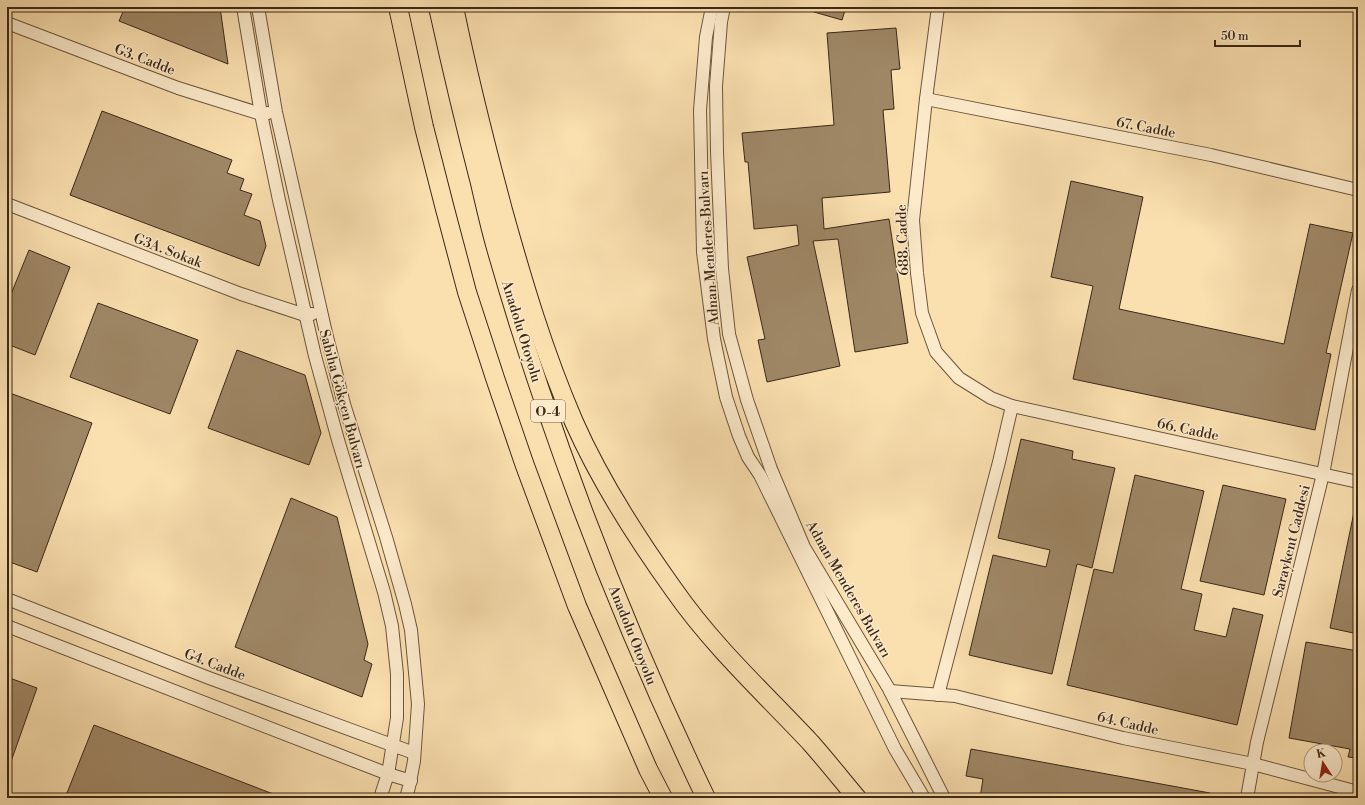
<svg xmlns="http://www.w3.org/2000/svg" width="1365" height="805" font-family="'Libre Bodoni',serif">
<rect width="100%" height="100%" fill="#fadfaf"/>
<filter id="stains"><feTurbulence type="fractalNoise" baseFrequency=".005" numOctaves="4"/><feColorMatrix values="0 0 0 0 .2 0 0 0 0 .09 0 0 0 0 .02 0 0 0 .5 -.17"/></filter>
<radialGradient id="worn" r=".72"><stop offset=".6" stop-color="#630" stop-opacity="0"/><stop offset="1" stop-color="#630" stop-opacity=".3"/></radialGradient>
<g fill="#9f8766" stroke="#3c2817">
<polygon points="125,7 220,7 228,64 119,21"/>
<polygon points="808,7 846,7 842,20 807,10"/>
<polygon points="896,28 900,69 891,70 894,109 883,110 890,192 822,198 824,229 889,219 908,343 855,352 838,239 813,241 840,366 767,382 758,340 765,339 747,257 799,245 797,225 754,229 748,162 745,162 742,133 834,125 827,33"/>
<polygon points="102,111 232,160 227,173 244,179 240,190 252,194 244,215 260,221 266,246 259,266 70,195"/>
<polygon points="1071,181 1143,197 1119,309 1284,344 1310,224 1353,233 1326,353 1331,354 1315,430 1073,379 1093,286 1051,277"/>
<polygon points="29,250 70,267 35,355 7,344 7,304"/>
<polygon points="98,303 198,340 170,414 70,377"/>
<polygon points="237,350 305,375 321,433 309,465 208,428"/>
<polygon points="7,392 92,423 37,572 7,561"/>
<polygon points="1021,439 1073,451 1072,459 1115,468 1092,568 1077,564 1052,674 969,655 993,555 1046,567 1050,550 998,538"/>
<polygon points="1135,475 1204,491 1181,589 1202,594 1194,630 1226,637 1233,608 1263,615 1237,725 1067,685 1094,569 1113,573"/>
<polygon points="1223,485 1286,499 1264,595 1200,581"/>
<polygon points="291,498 337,517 368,644 364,660 372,664 362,697 235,647"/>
<polygon points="1354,512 1358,512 1358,634 1330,628"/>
<polygon points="1306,642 1358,651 1358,758 1348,757 1350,749 1289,738"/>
<polygon points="7,677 37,688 8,770 7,770"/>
<polygon points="94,725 281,797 281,798 65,798"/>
<polygon points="971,749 1210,793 1210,798 980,798 983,779 966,776"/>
</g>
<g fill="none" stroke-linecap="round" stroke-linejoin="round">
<g stroke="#6c563d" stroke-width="14">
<g id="minor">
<polyline points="243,7 261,114 279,200 315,356 338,440 384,592 392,626 397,674 397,718 388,774 380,798"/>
<polyline points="258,7 276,112 326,333 344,404 386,537 405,604 411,630 418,704 414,761 409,787 406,798"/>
<polyline points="712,7 706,37 700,110 703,252 714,339 726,397 739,436 748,457 760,475 895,749 924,798"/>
<polyline points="724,7 721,22 716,86 717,152 722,269 729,334 747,400 771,469 804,547 889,689 944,798"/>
<polyline points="938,7 926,99 913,220 917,273 922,313 936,352 959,378 991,398 1012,406 1358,482"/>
<polyline points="7,23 178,88 261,114 268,113"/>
<polyline points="926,99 1211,155 1358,190"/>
<polyline points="7,204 241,294 305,315 312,314"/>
<polyline points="7,599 209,678 414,753"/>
<polyline points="7,626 388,774 411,781"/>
<polyline points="890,691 955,696 1123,738 1253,764 1358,792"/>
<polyline points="938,695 999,462 1012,406"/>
<polyline points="1247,798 1257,742 1323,474 1358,290"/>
</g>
</g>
<g stroke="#3c2817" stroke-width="20">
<g id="highway">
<polyline points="398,7 424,127 445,209 467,292 495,378 524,463 577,606 648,769 663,798"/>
<path d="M438,7C451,66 465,125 480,183C485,205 490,227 496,248C550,437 621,621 706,798"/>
<path d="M454,7C468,75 485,143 503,210C523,282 544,353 574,422C600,481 636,537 674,590C713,646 763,692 810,742C826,760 841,779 857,798"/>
</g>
</g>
<use href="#minor" stroke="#fceacb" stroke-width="12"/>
<use href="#highway" stroke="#fadfaf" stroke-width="18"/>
</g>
<g text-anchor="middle" stroke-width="3" stroke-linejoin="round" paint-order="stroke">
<rect fill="#fceacb" stroke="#76624d" stroke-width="1" x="531" y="400" width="34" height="22" rx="3"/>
<g font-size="13" font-weight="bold" fill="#3c2817">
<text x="548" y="416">O-4</text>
</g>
<g font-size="14" fill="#3c2817" stroke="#fceacb">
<text transform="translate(145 59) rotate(21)" y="5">G3. Cadde</text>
<text transform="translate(1146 127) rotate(11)" y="5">67. Cadde</text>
<text transform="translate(902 240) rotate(-92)" y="5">688. Cadde</text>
<text transform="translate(708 248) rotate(-94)" y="5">Adnan Menderes Bulvarı</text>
<text transform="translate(168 250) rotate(21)" y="5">G3A. Sokak</text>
<text transform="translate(522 331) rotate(73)" y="5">Anadolu Otoyolu</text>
<text transform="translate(343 399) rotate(75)" y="5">Sabiha Gökçen Bulvarı</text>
<text transform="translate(1188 429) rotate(12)" y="5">66. Cadde</text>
<text transform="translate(1291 541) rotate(-76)" y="5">Saraykent Caddesi</text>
<text transform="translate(849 589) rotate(60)" y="5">Adnan Menderes Bulvarı</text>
<text transform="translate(633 635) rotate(68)" y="5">Anadolu Otoyolu</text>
<text transform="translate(215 664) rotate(21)" y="5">G4. Cadde</text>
<text transform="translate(1128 723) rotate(13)" y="5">64. Cadde</text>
</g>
</g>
<rect width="1365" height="805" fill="none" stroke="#fadfaf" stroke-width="24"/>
<rect x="8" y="8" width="1349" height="789" fill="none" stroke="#3c2817" stroke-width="2"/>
<rect x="12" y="12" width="1341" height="781" fill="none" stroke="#3c2817"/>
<g transform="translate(1323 763) rotate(348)"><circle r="19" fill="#fceacb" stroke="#af9c83"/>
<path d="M0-3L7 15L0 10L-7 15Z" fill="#8f2418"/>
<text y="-6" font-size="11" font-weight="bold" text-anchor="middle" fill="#3c2817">K</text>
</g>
<path d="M1215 40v6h85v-6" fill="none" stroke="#3c2817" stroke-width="2"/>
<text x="1221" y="40" font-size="12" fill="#3c2817" stroke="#fceacb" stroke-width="3" paint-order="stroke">50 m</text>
<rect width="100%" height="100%" filter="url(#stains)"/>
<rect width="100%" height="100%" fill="url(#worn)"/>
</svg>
